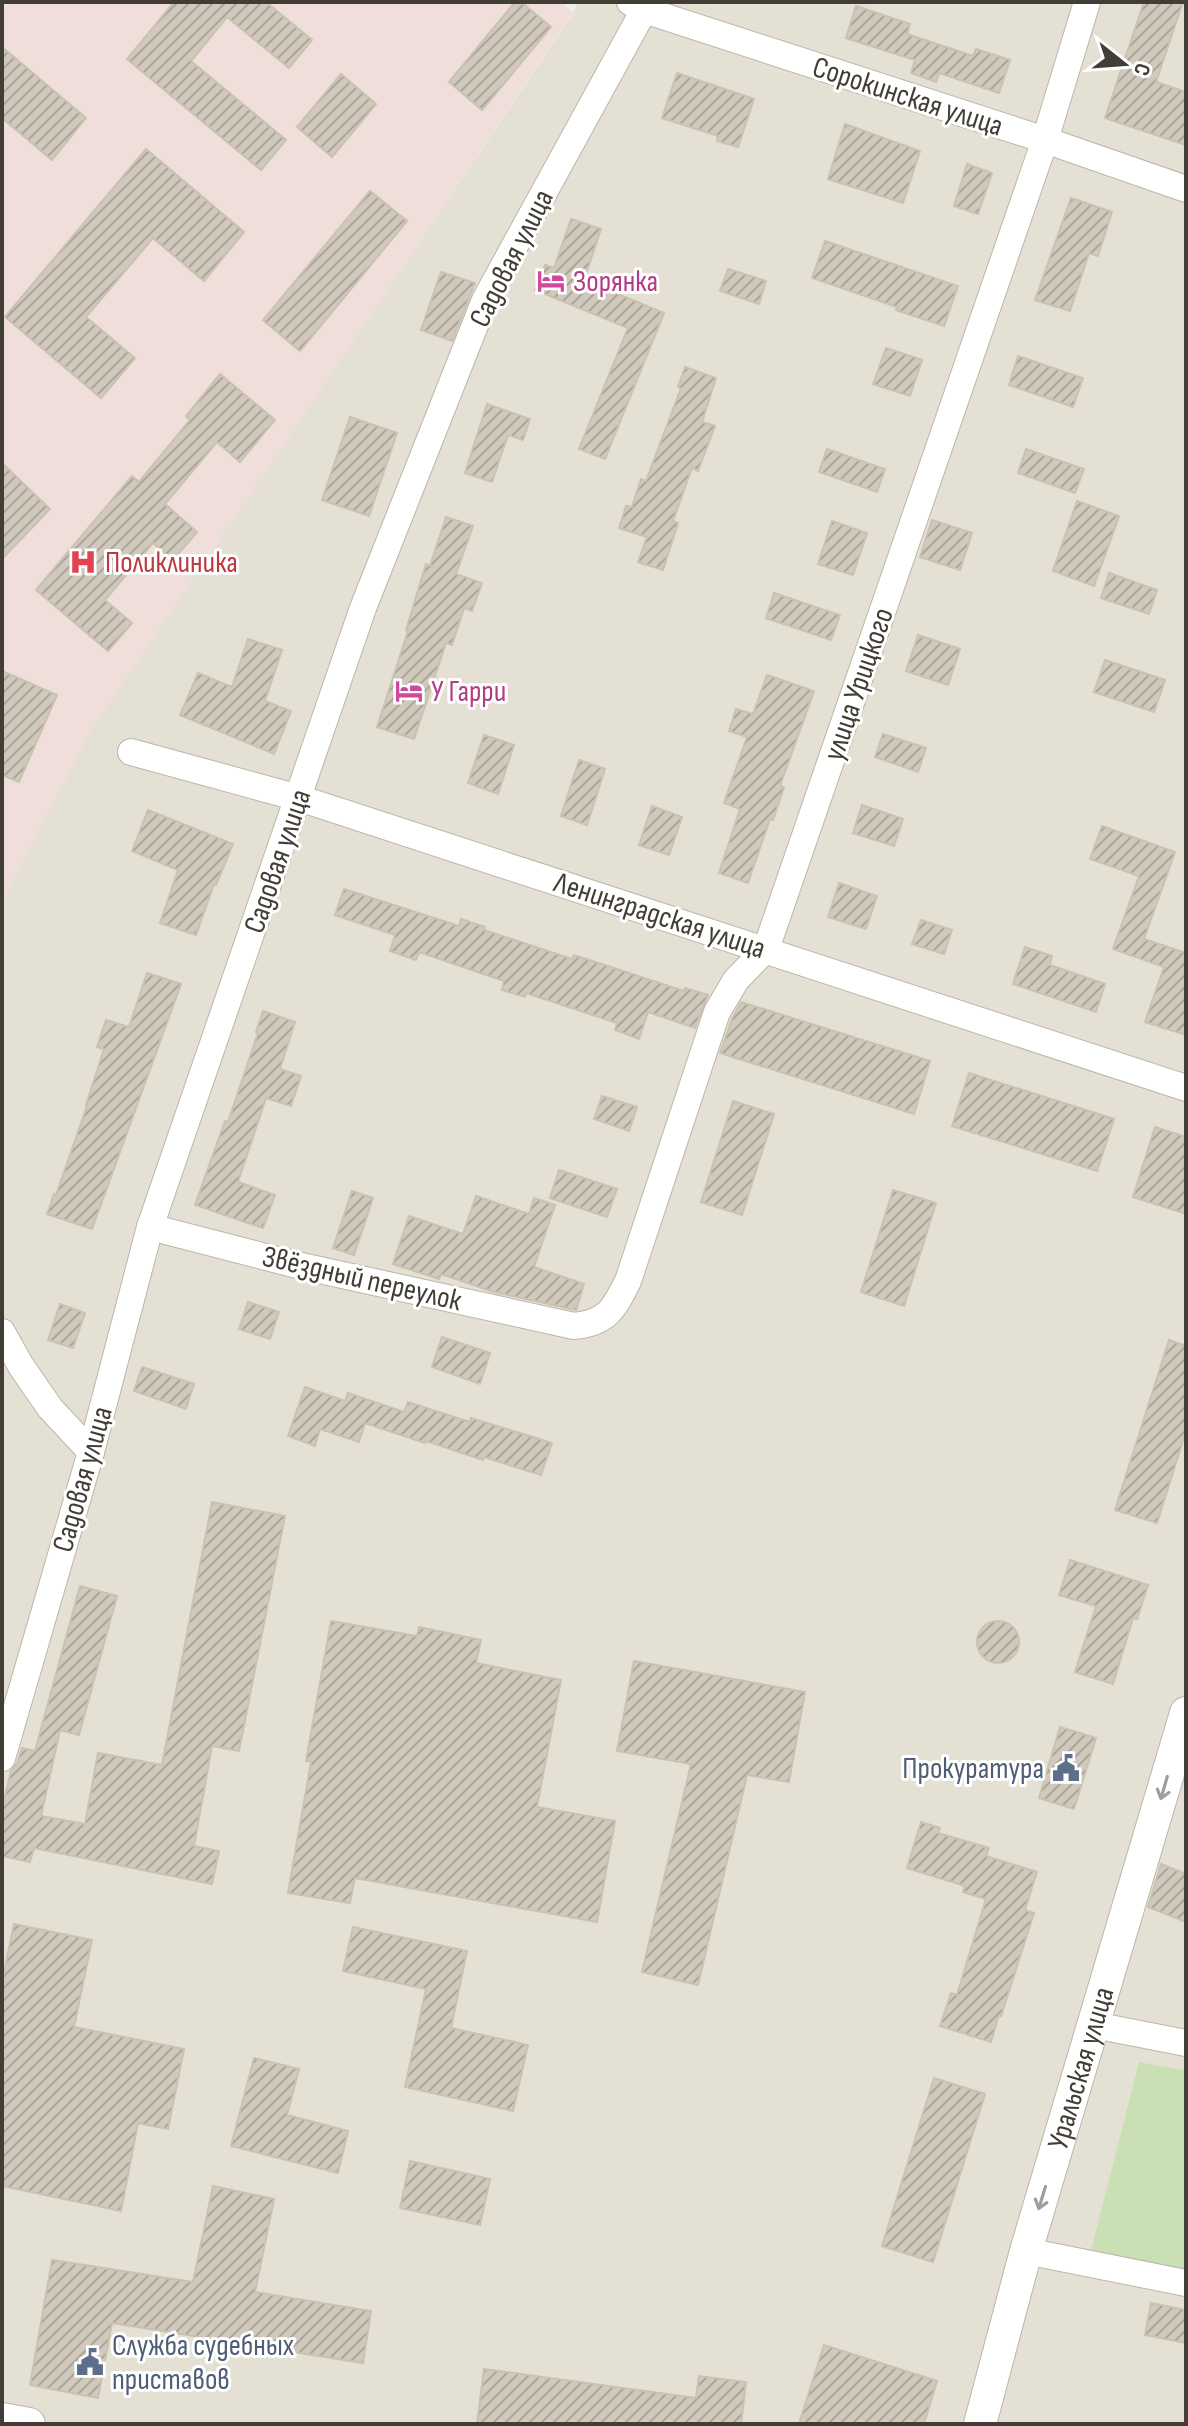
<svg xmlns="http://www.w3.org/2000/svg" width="1188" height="2426" font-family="'Sofia Sans Condensed',sans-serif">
<defs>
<pattern id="building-hatch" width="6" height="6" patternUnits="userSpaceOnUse" patternTransform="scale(2)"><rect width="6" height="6" fill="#d1cabc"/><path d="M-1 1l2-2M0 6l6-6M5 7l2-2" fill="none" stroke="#aba59a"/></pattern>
</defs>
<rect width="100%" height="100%" fill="#f0eee5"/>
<polygon fill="#e4e0d4" points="578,2 1186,2 1186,2424 2,2424 2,901 92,728 573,14"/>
<polygon fill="#f0deda" points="2,2 561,2 573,13 92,728 2,901"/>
<polygon fill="#c8e0b3" points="1139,2062 1186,2071 1186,2269 1091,2251"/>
<g fill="url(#building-hatch)" stroke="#cac2b0" stroke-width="2">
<polygon points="174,2 266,2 312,40 289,68 227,17 191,61 286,140 261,170 127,59"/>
<polygon points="515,2 521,2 551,27 482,110 449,82"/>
<polygon points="1144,2 1183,2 1156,82 1186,92 1186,145 1105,118"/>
<polygon points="856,6 910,24 907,34 973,56 976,49 1010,60 999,93 939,73 936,82 911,73 915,60 846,38"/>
<polygon points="2,47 86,118 52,160 2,118"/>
<polygon points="677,73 754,99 738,147 717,141 718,136 662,118"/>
<polygon points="341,74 376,104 332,157 297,127"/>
<polygon points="845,124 920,151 903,203 828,179"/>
<polygon points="146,149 244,232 204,281 153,238 86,317 135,358 101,398 5,317"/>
<polygon points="967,164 992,173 978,214 954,206"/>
<polygon points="370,191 407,221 300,351 263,320"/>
<polygon points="1071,198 1112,212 1098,256 1089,253 1070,311 1035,300"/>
<polygon points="571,219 601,229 584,280 664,313 605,459 579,449 628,328 535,290 545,265 554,268"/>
<polygon points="825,241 958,286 944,326 896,310 897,307 812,278"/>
<polygon points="728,269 766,281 759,304 720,291"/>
<polygon points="441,272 475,283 452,341 421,330"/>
<polygon points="886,348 922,360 910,396 873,384"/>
<polygon points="1018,356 1083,378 1073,407 1009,385"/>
<polygon points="685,367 716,378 702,422 715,426 698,471 692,468 673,521 678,523 663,570 638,562 647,537 619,528 626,506 632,507 641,479 646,481 681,388 678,387"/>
<polygon points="220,374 275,420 240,462 217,442 165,504 197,532 173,560 153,543 105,600 132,623 108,651 36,590 132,476 139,482 190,420 186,416"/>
<polygon points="487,404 530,419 523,440 508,435 492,482 465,473"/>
<polygon points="350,417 397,433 369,516 322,500"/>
<polygon points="827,449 885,469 877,492 819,472"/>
<polygon points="1026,449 1084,469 1075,493 1018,473"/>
<polygon points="2,463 50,509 2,559"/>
<polygon points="1077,501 1119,516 1094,586 1053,571"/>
<polygon points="446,517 473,526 456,574 482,583 472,611 464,608 452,645 446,643 414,739 377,727 408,631 406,630 426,564 430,566"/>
<polygon points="932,520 972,533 960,570 920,557"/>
<polygon points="832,521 867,533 853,575 818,564"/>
<polygon points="1109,573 1157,590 1149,614 1101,598"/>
<polygon points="774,593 840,615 831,640 766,618"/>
<polygon points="918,635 960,649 948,685 906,671"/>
<polygon points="248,639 282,650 265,701 291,711 274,754 180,715 198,673 232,687"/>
<polygon points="1105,660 1165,680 1154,712 1094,692"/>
<polygon points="2,671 57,695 19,782 2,775"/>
<polygon points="767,675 814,691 780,786 784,787 773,820 770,819 748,883 719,873 740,809 724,803 747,737 729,731 736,709 753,714"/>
<polygon points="883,734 926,748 918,772 875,757"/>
<polygon points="484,735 514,745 498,794 468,783"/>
<polygon points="579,760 605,769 587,825 561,816"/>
<polygon points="862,805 903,819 894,846 853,833"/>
<polygon points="652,806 682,817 669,855 639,845"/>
<polygon points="148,810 233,844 216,885 214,884 196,935 160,923 178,870 132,851"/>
<polygon points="1102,826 1175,852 1144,939 1186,953 1186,1035 1145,1022 1164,967 1113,949 1139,876 1090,859"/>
<polygon points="839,883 877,896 866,929 828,917"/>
<polygon points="344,889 459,926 461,919 485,927 484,930 572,959 574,955 684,991 685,988 708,995 695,1028 648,1012 639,1039 615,1030 617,1023 526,993 525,997 502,990 504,981 419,952 416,960 390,951 395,935 335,915"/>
<polygon points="921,920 952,930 944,954 912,944"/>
<polygon points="1025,947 1052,956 1050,965 1105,984 1096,1012 1013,984"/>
<polygon points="147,973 181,984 92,1229 47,1214 54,1194 56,1195 87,1106 86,1105 104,1049 97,1047 106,1020 129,1027"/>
<polygon points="741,1002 930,1061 914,1114 720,1053 732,1019"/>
<polygon points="263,1011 295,1022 280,1069 301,1076 291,1106 266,1098 238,1182 275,1195 263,1228 195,1205 225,1121 228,1122 258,1033 256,1032"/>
<polygon points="969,1073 1114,1119 1097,1171 952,1126"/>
<polygon points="602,1096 637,1107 629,1131 594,1119"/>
<polygon points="733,1101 774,1114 742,1215 701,1202"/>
<polygon points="1155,1127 1186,1137 1186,1214 1133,1197"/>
<polygon points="559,1170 617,1189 607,1217 550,1198"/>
<polygon points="893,1190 936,1203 904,1306 861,1292"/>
<polygon points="352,1191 373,1198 354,1255 333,1248"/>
<polygon points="476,1196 529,1214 534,1198 555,1205 534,1267 584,1284 576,1310 494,1292 441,1274 439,1279 393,1264 409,1216 463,1234"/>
<polygon points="248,1302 279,1312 270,1339 239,1329"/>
<polygon points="60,1304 85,1313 73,1348 48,1340"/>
<polygon points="442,1337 490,1353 480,1384 432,1367"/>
<polygon points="1169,1340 1186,1346 1186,1431 1157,1523 1115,1510"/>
<polygon points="142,1367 194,1384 186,1409 134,1391"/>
<polygon points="305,1387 345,1401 348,1393 404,1412 408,1402 470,1422 471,1418 552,1443 541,1475 484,1457 483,1460 426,1441 425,1443 365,1423 359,1442 320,1429 315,1446 288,1436"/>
<polygon points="212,1502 285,1516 239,1751 212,1746 194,1846 219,1851 212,1884 34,1848 30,1862 2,1856 2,1809 11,1771 17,1763 22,1748 35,1751 80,1586 117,1596 79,1735 60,1730 41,1816 85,1824 98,1753 162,1765"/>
<polygon points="1070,1560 1148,1585 1137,1619 1133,1618 1113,1684 1075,1672 1096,1606 1059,1595"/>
<polygon points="331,1621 417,1636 419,1627 481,1640 476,1663 561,1680 537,1807 615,1821 597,1922 355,1878 350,1903 288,1893 311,1762 306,1761"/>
<circle cx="998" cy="1642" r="21"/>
<polygon points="634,1661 805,1692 789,1782 747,1775 698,1985 642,1972 691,1764 617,1751"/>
<polygon points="1060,1727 1096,1738 1074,1809 1039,1798"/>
<polygon points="921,1822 940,1828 938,1833 989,1848 986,1856 1037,1872 1025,1910 1034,1913 1001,2016 999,2015 991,2042 940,2026 951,1993 957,1995 986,1899 963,1892 965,1886 907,1868"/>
<polygon points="1161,1864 1186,1874 1186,1922 1148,1907"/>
<polygon points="14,1924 92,1940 74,2027 184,2049 168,2129 138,2123 121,2211 2,2186 2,1982"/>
<polygon points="353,1927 467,1951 451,2028 528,2045 513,2111 405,2087 426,1989 343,1971"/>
<polygon points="254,2058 299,2069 287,2115 348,2131 338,2173 231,2146"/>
<polygon points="934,2078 985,2094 933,2262 882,2246"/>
<polygon points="410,2161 490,2179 480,2225 400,2208"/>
<polygon points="213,2186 274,2199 255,2292 371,2311 363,2363 112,2323 98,2398 30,2385 52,2260 193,2282"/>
<polygon points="1151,2303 1186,2310 1186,2343 1145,2335"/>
<polygon points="824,2345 937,2381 924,2424 799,2424"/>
<polygon points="484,2369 696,2398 699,2376 746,2382 741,2424 477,2424"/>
</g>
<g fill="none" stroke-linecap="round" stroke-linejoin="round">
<g stroke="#bbb6a9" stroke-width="28">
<g id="minor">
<polyline points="630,2 644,10 1045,140 1186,189"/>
<polyline points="131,752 299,798 1186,1088"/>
<path d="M150,1227L297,1265L574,1326C607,1323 614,1309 628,1281L717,1012L736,980L766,949L1045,140L1087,2"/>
<polyline points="2,1332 21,1366 50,1408 91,1452"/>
<polyline points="2,1758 91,1452 150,1227 363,608 485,300 644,10 638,2"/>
<polyline points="1094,2025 1186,2043"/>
<polyline points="1026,2251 1186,2283"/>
</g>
</g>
<g stroke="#bbb6a9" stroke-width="34">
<g id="tertiary">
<polyline points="2,2419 29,2424"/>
<path id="s1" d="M980,2424L1026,2251L1186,1713"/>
</g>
</g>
<use href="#minor" stroke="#fff" stroke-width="26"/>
<use href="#tertiary" stroke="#fff" stroke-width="32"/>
</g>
<defs><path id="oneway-shaft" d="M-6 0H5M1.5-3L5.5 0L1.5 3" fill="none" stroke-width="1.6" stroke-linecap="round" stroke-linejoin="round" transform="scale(2)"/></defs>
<g stroke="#a09e9a">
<use href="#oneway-shaft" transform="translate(1164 1788) rotate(106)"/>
<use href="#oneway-shaft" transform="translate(1042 2198) rotate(107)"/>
</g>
<defs>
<g id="hotel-bare" transform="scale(2.16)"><path d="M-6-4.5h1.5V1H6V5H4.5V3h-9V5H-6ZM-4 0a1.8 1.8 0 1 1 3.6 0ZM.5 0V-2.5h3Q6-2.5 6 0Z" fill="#d1479c" stroke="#fff" stroke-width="2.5" paint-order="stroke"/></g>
<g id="hospital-bare" transform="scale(2.16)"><path d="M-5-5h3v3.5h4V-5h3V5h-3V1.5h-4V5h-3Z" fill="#e0444e" stroke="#fff" stroke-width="2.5" paint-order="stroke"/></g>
<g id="civic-bare" transform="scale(2.16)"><path d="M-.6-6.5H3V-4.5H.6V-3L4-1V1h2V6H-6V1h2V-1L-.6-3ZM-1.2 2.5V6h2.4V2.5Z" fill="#5c6f8a" stroke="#fff" stroke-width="2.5" paint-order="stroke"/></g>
</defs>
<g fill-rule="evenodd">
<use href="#hotel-bare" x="551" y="281"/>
<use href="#hospital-bare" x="83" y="562"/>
<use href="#hotel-bare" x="409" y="691"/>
<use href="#civic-bare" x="1066" y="1768"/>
<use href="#civic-bare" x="90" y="2362"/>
</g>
<g text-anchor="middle" stroke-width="6" stroke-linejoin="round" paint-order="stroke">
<g font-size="30" fill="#423e36" stroke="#fff">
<text transform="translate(908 96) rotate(18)" y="10">Сорокинская улица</text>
<text transform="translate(511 258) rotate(-63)" y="10">Садовая улица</text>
<text transform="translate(858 684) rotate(-71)" y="10">улица Урицкого</text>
<text transform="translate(277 861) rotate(-71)" y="10">Садовая улица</text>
<text transform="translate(660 915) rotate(18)" y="10">Ленинградская улица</text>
<text transform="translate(362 1278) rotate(13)" y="10">Звёздный переулок</text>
<text transform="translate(82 1479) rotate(-74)" y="10">Садовая улица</text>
<text dy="10" stroke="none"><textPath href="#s1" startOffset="370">Уральская улица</textPath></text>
</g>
<g font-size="30" fill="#b23c85" stroke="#fff" text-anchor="start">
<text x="573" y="291">Зорянка</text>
<text x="431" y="701">У Гарри</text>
</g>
<g font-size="30" fill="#be3a42" stroke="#fff" text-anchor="start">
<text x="105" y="572">Поликлиника</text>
</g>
<g font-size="30" fill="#4e5e75" stroke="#fff" text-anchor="end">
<text x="1044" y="1778">Прокуратура</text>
<text x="112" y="2355" text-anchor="start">Служба судебных<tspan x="112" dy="34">приставов</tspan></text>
</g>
</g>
<rect width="1188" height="2426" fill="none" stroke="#423e36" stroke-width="8"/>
<g transform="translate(1124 64) rotate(107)" stroke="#ffffff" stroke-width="6" paint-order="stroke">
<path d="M0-6L14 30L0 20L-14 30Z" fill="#423e36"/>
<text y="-12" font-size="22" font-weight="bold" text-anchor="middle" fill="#423e36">С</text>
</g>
</svg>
